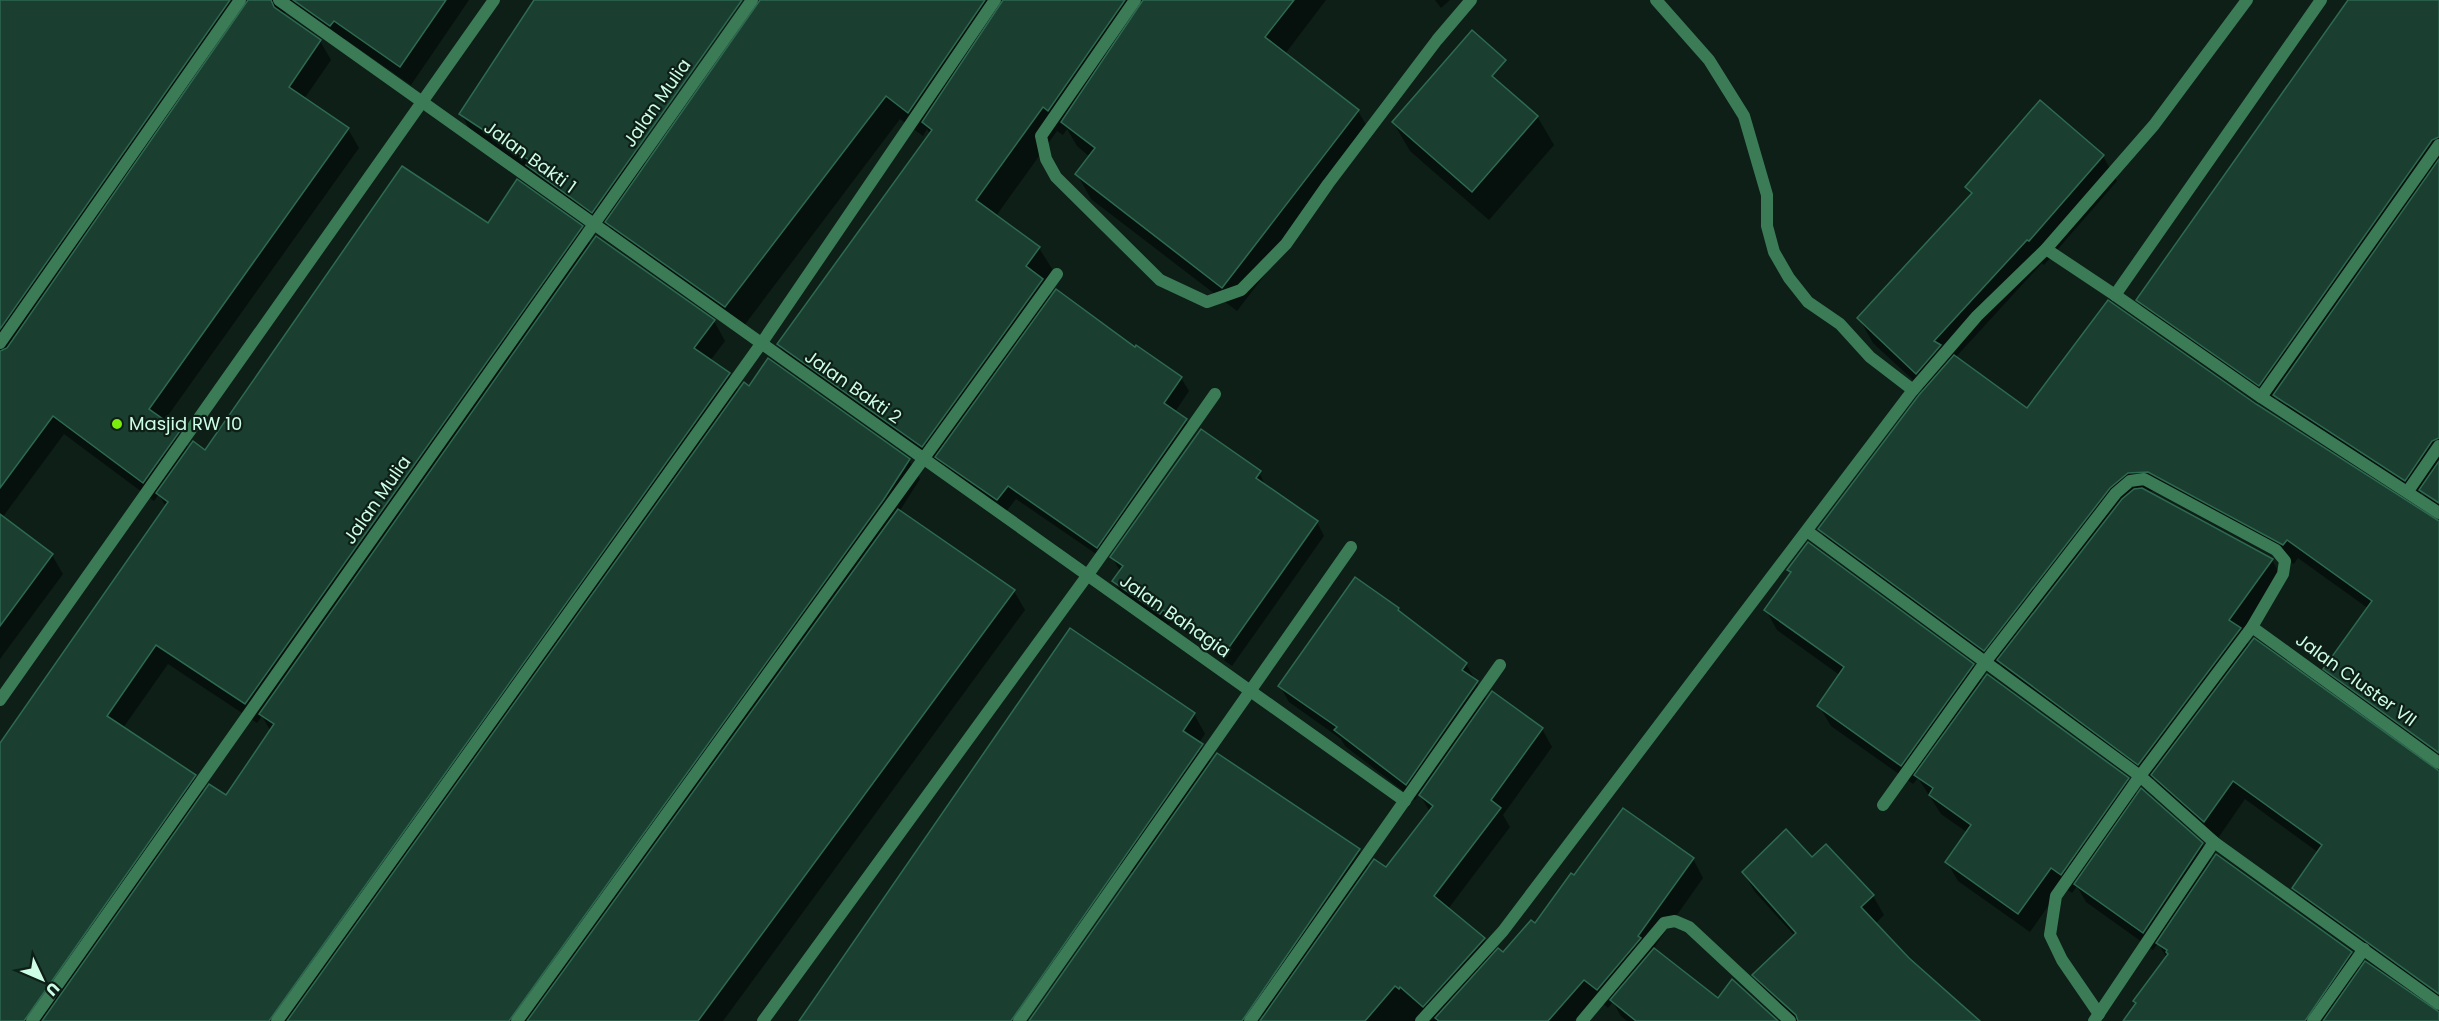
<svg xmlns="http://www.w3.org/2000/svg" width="2439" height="1021" font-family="Poppins,sans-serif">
<rect width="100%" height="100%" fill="#0d1f17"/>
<g fill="#0007" fill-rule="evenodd">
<path d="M0,0H469L411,85L345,39L341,44L287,11L283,15L320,41L331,60L304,99L348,129L359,148L164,421L179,432L189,450L205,452L488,225L581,227L591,245L714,321L725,341L710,361L729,374L739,392L909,460L920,479L899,512L1014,591L1025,610L723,1021H0V746L166,507L159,494L154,501L64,434L2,518L52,555L63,574L0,659ZM168,664L257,723L262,716L271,732L227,797L205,793L195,776L123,728Z"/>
<polygon points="536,0 733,0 637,148 647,166 785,0 1326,0 1285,54 1358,111 1372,135 1237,311 1091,199 1077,174 1090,157 1077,146 1067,129 1063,135 1057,131 996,216 1039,248 1054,272 1045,285 1052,298 1181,378 1189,391 1175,412 1186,420 1194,434 1105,560 1016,499 1005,513 793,369 779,345 930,134 927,129 923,136 900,119 740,331 621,247 608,224 604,231 539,185 531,172 472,133 461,114"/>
<polygon points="1435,0 1450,0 1441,8"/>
<polygon points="2350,0 2439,0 2439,514 2432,510 2422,492 2416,500 2286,414 2276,397 2271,404 2149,319 2138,300"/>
<polygon points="1537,116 1554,145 1489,220 1410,151 1393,122"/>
<polygon points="2103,156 2117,181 2044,265 2042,263 1955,358 2027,410 2255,405 2439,523 2439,763 2337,688 2325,669 2369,609 2298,558 2294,564 2156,490 2147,492 2272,560 2283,580 2243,636 2250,646 2439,771 2439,1004 2305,907 2293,888 2319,853 2245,799 2216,841 2164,795 2154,778 2150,783 2010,680 2000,663 1995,669 1831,549 1820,529 1925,391 1873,343 1859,318 1972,196 1967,187"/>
<polygon points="1259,472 1266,487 1317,522 1324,536 1232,666 1171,622 1168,626 1122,594 1114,581 1120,571 1112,557"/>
<polygon points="1789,570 1973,665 1983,682 2127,779 2138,796 2202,844 2212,862 2351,953 2361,970 2439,1013 2439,1021 2125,1021 2167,958 2158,943 2153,950 2086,902 2077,886 2072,893 2062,886 2030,932 1958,881 1947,862 1968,833 1941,814 1918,778 1913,784 1831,726 1819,706 1841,676 1777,630 1766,610 1792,574"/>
<polygon points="1398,609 1400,614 1466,664 1487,700 1542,729 1552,747 1503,815 1510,827 1448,909 1484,939 1494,955 1503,954 1535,925 1574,877 1693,859 1703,878 1653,949 1718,1000 1776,1021 1627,1021 1621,1016 1613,1002 1608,1008 1595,997 1574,1021 1275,1021 1262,1015 1254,1021 1059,1021 1136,876 1119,864 1007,1021 800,1021 1194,714 1205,734 1199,743 1212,763 1217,755 1359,850 1369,868 1387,869 1430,812 1419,793 1415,800 1345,746 1341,739 1289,702 1280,686"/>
<polygon points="1812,859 1873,896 1884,915 1875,924 1971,1021 1794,1021 1765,994 1754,975 1795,936 1755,892 1743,872"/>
</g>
<g fill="#1a3f30" stroke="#2e6a51" stroke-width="1.5">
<polygon points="0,0 230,0 0,329"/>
<polygon points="248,0 271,0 274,7 321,40 289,87 349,128 149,409 180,431 143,483 53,416 0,488 0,351 7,348"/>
<polygon points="293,0 446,0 400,67 334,21 330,26"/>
<polygon points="534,0 742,0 592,213 526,165 529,160 459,114"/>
<polygon points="760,0 985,0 908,113 886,96 725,307 605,222"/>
<polygon points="1003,0 1125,0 1048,111 1043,107 976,200 1040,247 1026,266 1043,279 922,447 777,344 932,130 922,122"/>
<polygon points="1143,0 1294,0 1265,37 1359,110 1222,288 1075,174 1095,148 1061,122"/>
<polygon points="2348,0 2439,0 2439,137 2432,140 2259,386 2136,300"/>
<polygon points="1472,30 1506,60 1492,76 1538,116 1472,192 1392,122"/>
<polygon points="2040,100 2104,155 2029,241 2027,240 1934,341 1941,345 1916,374 1857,318 1972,193 1965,187"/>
<polygon points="2439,159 2439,438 2432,441 2405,481 2273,395"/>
<polygon points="402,166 488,223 517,179 583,226 245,704 156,645 107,716 196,775 24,1021 0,1021 0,743 168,502 156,493 193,441 205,450"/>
<polygon points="596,236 715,320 694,348 730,373 269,1021 42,1021 209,784 226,795 274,724 259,714"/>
<polygon points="1056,289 1135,347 1136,345 1182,377 1164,403 1187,419 1097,548 1008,486 997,500 935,457"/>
<polygon points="2108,300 2256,404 2439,521 2439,753 2323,669 2372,601 2287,540 2283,545 2148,472 2128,473 2110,488 1984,651 1818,529 1919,395 1954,355 2027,408"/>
<polygon points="768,358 910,459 884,499 509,1021 287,1021 744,382 749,386"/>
<polygon points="1201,429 1261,471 1256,478 1318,521 1225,653 1163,610 1160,614 1112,581 1123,566 1110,557"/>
<polygon points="2439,461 2439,503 2419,490"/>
<polygon points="2142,488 2273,559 2229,620 2241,628 2138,765 1997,660 2122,499 2134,489"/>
<polygon points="898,509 1015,590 698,1021 527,1021"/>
<polygon points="0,514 53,554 0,626"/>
<polygon points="1808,542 1974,664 1901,766 1817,706 1844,667 1764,610 1791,572 1787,570"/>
<polygon points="1355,577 1399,608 1398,610 1467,663 1462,670 1478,681 1406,785 1334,730 1337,727 1278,686"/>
<polygon points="1070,628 1195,713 1183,731 1203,744 1011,1021 799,1021"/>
<polygon points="2254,638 2439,771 2439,994 2292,888 2322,845 2233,781 2204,822 2151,775"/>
<polygon points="1987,674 2129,778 2061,875 2051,868 2018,914 1945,862 1971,825 1929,795 1933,788 1914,775"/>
<polygon points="1492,691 1543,728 1491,800 1501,808 1434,896 1485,938 1423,1007 1400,987 1399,989 1395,986 1365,1021 1260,1021 1374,859 1386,867 1433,806 1419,795"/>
<polygon points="1217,753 1360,849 1242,1021 1029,1021"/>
<polygon points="2141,788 2203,843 2143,933 2074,884"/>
<polygon points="1623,808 1694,858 1638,936 1641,938 1597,990 1584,980 1548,1021 1439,1021 1435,1018 1498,948 1503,952 1531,920 1535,923 1571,873 1574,875"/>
<polygon points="1786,829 1812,857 1826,844 1874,895 1861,907 1909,958 1980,1021 1798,1021 1796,1015 1752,975 1796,933 1742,872"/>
<polygon points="2216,854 2352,952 2305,1021 2123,1021 2136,1003 2133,1001 2168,954 2166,952 2167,950 2156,943"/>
<polygon points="1654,948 1718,998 1732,979 1778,1021 1636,1021 1610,1000"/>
<polygon points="2365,961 2439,1012 2439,1021 2323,1021"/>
</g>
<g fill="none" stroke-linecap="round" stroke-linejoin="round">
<polyline stroke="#3b7c57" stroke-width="12" points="1135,0 1041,136 1046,159 1056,177 1160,280 1207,302 1241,290 1286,244 1328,184 1437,40 1471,0"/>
<g stroke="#3b7c57" stroke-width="12">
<polyline points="279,0 1405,801"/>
<polyline points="1656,0 1709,60 1744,116 1767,195 1767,226 1774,252 1789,278 1808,302 1840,324 1870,357 1913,390"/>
<polyline points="2321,0 2115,295 2261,397 2439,513"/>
<polyline points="2046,249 2115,295"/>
<polyline points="0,343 240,0"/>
<polyline points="2261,397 2439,145"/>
<polyline points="2408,491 2439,446"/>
<polyline points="1807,531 2140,776 2214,842 2439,1004"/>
<polyline points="2252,627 2439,763"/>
<polyline points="0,700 494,0"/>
<polyline points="1883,805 1986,661 2116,493 2130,481 2144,479 2276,550 2285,561 2283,574 2252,627 2140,776 2056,896 2050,935 2062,960 2099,1014"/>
<polyline points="32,1021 752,0"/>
<polyline points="277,1021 761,344 995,0"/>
<polyline points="517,1021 1057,274"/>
<polyline points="763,1021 1087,576 1215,394"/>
<polyline points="1019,1021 1351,547"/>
<polyline points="1250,1021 1500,665"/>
<polyline points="1421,1021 1503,931 1913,390 1977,316 2046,249 2154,125 2247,0"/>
<polyline points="1582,1021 1664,923 1675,921 1689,927 1790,1021"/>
<polyline points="2094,1021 2214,842"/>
<polyline points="2313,1021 2364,949"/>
</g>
</g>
<circle fill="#7cec0b" stroke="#0d1f17" stroke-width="2" cx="117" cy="424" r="6"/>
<g text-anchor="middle" stroke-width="4.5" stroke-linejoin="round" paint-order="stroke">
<g font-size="18" fill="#cefde6" stroke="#0d1f17">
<text transform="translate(657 103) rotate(-55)" y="6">Jalan Mulia</text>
<text transform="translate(530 157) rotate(36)" y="6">Jalan Bakti 1</text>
<text transform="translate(853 387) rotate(35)" y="6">Jalan Bakti 2</text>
<text transform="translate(377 500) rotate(-55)" y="6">Jalan Mulia</text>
<text transform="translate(1175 616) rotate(35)" y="6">Jalan Bahagia</text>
<text transform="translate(2356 680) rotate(36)" y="6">Jalan Cluster VII</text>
</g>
<g font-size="18" fill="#cefde6" stroke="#0d1f17" text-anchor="start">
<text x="129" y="430">Masjid RW 10</text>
</g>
</g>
<g transform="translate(42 979) rotate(134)" stroke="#0d1f17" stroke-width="4.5" paint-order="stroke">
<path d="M0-4.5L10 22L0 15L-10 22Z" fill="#cefde6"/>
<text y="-9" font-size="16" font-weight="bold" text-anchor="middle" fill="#cefde6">U</text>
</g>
</svg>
